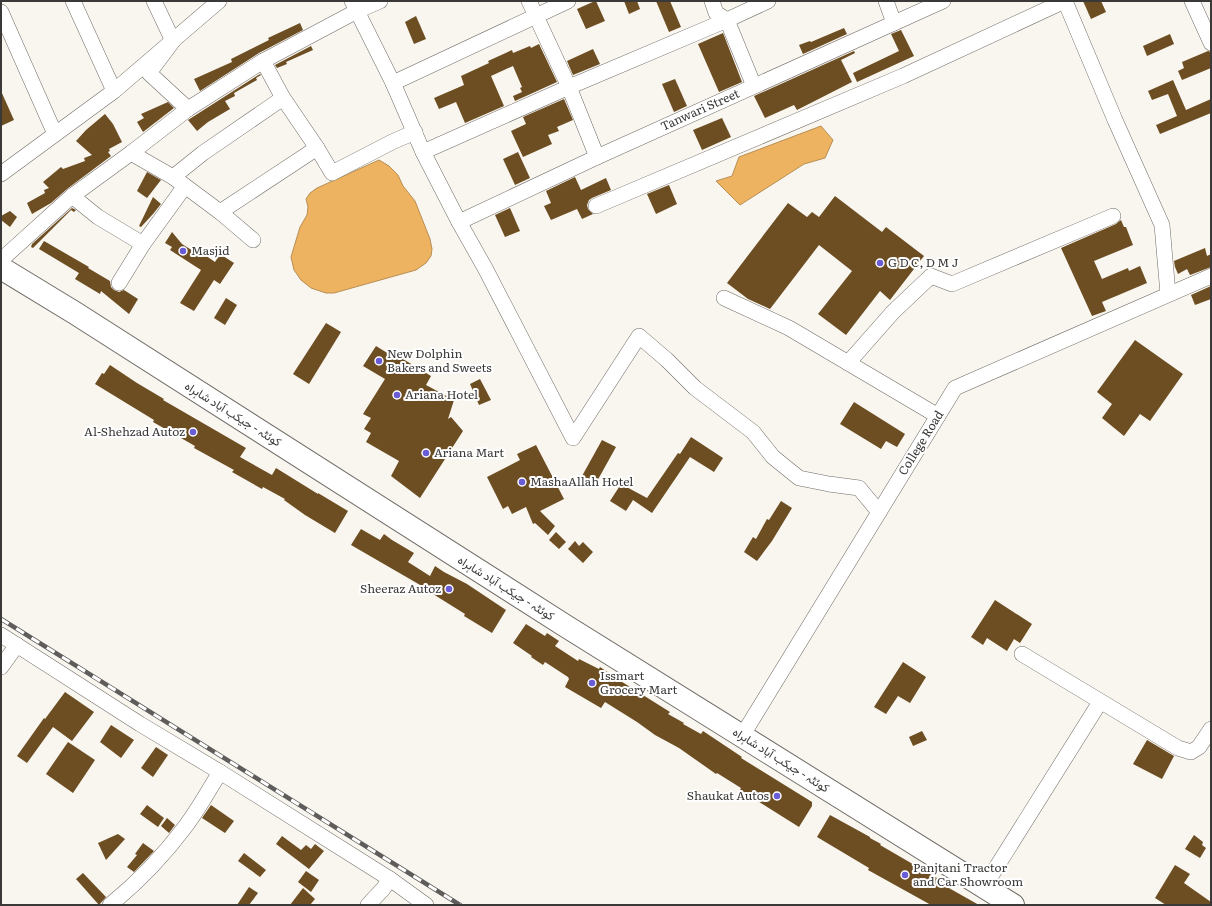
<svg xmlns="http://www.w3.org/2000/svg" width="1212" height="906" font-family="Literata,Vazirmatn,serif">
<rect width="100%" height="100%" fill="#f9f5ef"/>
<g fill="#eeb360" stroke="#b88e54">
<polygon points="821,126 833,140 825,158 804,164 740,205 716,181 732,176 739,157"/>
<polygon points="379,160 389,166 398,175 403,186 415,201 430,239 432,249 431,256 426,263 416,270 334,293 326,293 311,288 301,280 294,270 291,257 300,227 307,215 308,207 306,199 310,193 317,188"/>
</g>
<g fill="#6d4e22">
<polygon points="595,1 596,1 605,21 586,29 577,9"/>
<polygon points="624,1 637,1 640,9 629,14"/>
<polygon points="656,1 670,1 681,27 669,32"/>
<polygon points="1083,1 1101,1 1106,12 1091,19"/>
<polygon points="416,16 426,39 414,44 405,22"/>
<polygon points="300,23 303,30 259,53 200,91 194,79 232,62 231,59 269,40 268,38"/>
<polygon points="844,28 847,34 803,54 799,45 810,41 811,42"/>
<polygon points="901,30 914,56 857,82 853,73 899,51 891,34"/>
<polygon points="723,33 742,82 719,92 698,44"/>
<polygon points="1170,34 1174,44 1147,56 1143,46"/>
<polygon points="539,44 557,82 515,101 513,96 522,92 520,88 522,87 513,66 491,76 504,106 465,123 456,102 439,109 434,98 464,85 461,76 489,63 488,61 512,50 513,53 530,46 531,48"/>
<polygon points="311,46 313,50 286,62 287,64 277,68 275,65"/>
<polygon points="593,49 600,64 573,75 567,61"/>
<polygon points="854,51 855,53 841,60 852,82 797,110 794,105 765,118 754,96"/>
<polygon points="1208,51 1211,52 1211,68 1182,80 1178,71 1184,68 1182,62"/>
<polygon points="260,74 261,75 256,78 257,80 234,93 235,96 225,101 230,109 208,122 197,131 188,120"/>
<polygon points="675,79 687,106 674,112 662,84"/>
<polygon points="1173,80 1186,110 1211,99 1211,113 1160,134 1156,125 1177,116 1168,94 1152,100 1148,91"/>
<polygon points="1,91 14,120 1,126"/>
<polygon points="564,99 573,120 557,127 559,131 548,135 552,144 523,157 511,131 526,124 523,117"/>
<polygon points="168,102 174,108 143,132 137,122 144,118 141,114"/>
<polygon points="105,114 113,124 122,142 109,149 110,151 108,152 111,156 67,189 51,203 32,214 27,203 45,193 44,190 49,188 43,182 61,167 63,169 85,161 84,158 92,155 76,141 86,130"/>
<polygon points="722,118 731,137 702,150 693,130"/>
<polygon points="518,152 530,178 515,185 503,159"/>
<polygon points="147,172 161,180 147,198 137,191"/>
<polygon points="575,177 581,190 606,178 611,190 592,198 589,200 587,205 588,209 593,214 582,219 577,209 551,220 544,206 551,203 546,191"/>
<polygon points="669,185 677,204 656,214 647,194"/>
<polygon points="835,196 882,232 886,227 924,256 890,300 880,291 846,335 818,314 852,271 819,245 770,309 748,299 727,283 788,203 807,217 812,212 819,217"/>
<polygon points="153,197 161,204 153,214 141,227 139,226"/>
<polygon points="72,208 76,210 74,212 71,210 33,248 31,247 32,244"/>
<polygon points="510,208 520,231 505,237 495,215"/>
<polygon points="10,211 17,217 10,227 1,220 1,216"/>
<polygon points="1121,220 1124,227 1126,227 1133,245 1094,261 1102,279 1128,268 1129,271 1140,266 1147,283 1102,302 1106,311 1092,316 1061,248 1116,224"/>
<polygon points="172,232 182,244 201,256 202,253 215,262 220,254 234,263 220,284 214,280 194,311 180,303 201,270 170,250 172,247 165,243"/>
<polygon points="44,241 89,267 88,268 110,281 111,287 114,290 119,292 124,290 138,299 129,314 101,291 100,294 75,279 79,273 39,249"/>
<polygon points="1205,248 1207,256 1211,254 1211,267 1190,275 1187,269 1178,274 1175,267 1174,261"/>
<polygon points="1211,286 1211,299 1195,305 1191,295"/>
<polygon points="226,298 237,305 225,325 214,318"/>
<polygon points="326,323 341,332 309,384 293,374"/>
<polygon points="1135,340 1183,374 1150,421 1140,414 1124,436 1102,418 1112,404 1097,392"/>
<polygon points="376,346 397,359 398,356 431,376 426,385 454,400 448,419 451,417 463,431 420,498 391,476 399,461 366,442 371,433 364,429 371,418 363,414 385,379 363,366"/>
<polygon points="110,365 137,383 164,399 163,400 246,448 240,457 272,475 276,468 318,494 318,493 348,511 335,533 305,515 284,500 285,499 263,487 262,489 232,472 234,470 194,448 195,446 153,422 154,420 95,384 102,373 104,374"/>
<polygon points="480,379 491,400 479,405 470,384"/>
<polygon points="854,402 905,434 897,447 886,441 881,449 840,424"/>
<polygon points="691,437 723,458 714,472 690,457 652,513 633,500 626,511 610,501 621,484 647,498 678,453 680,454"/>
<polygon points="602,440 616,447 596,483 582,476"/>
<polygon points="536,445 564,499 540,511 555,526 548,535 535,523 533,524 526,507 512,514 508,506 503,509 487,477 520,460 517,454"/>
<polygon points="781,501 792,508 772,541 757,561 744,552 753,537 756,539 767,519 769,520"/>
<polygon points="361,529 380,540 384,534 392,540 414,553 408,562 430,576 435,566 444,572 467,584 506,610 492,633 464,616 465,614 433,594 434,593 351,545"/>
<polygon points="556,532 566,542 559,549 549,540"/>
<polygon points="575,541 579,546 583,542 593,552 583,563 568,549"/>
<polygon points="995,600 1032,624 1020,643 1014,639 1007,651 987,638 983,645 971,637"/>
<polygon points="526,624 545,636 547,633 559,641 555,646 578,661 579,659 599,669 600,667 619,680 670,712 668,714 684,723 683,724 701,734 703,731 742,757 741,758 812,802 812,806 799,827 740,790 741,788 717,773 716,774 679,748 655,735 637,722 605,702 601,708 565,687 569,679 568,677 545,662 543,665 531,657 532,656 513,643"/>
<polygon points="903,662 926,677 910,703 898,696 886,714 874,707"/>
<polygon points="65,692 94,712 72,741 53,727 27,763 17,756 44,718 45,719"/>
<polygon points="111,725 134,740 121,758 100,742"/>
<polygon points="922,731 927,740 913,746 909,737"/>
<polygon points="1147,740 1174,756 1162,779 1133,764"/>
<polygon points="68,742 95,760 73,793 46,774"/>
<polygon points="156,747 168,755 153,777 141,768"/>
<polygon points="147,805 164,818 158,827 140,814"/>
<polygon points="211,805 234,821 225,833 202,818"/>
<polygon points="830,815 870,837 870,838 881,844 880,845 942,881 940,883 979,905 931,905 868,870 869,868 817,837"/>
<polygon points="167,818 175,825 169,833 161,826"/>
<polygon points="118,834 125,839 106,860 98,843"/>
<polygon points="1194,835 1203,842 1202,845 1206,848 1200,858 1185,849"/>
<polygon points="282,836 301,850 306,845 311,849 315,844 324,851 309,869 276,844"/>
<polygon points="143,843 154,851 134,872 127,867 137,855 135,854"/>
<polygon points="244,853 266,870 260,877 238,861"/>
<polygon points="1175,865 1190,874 1184,883 1211,902 1211,905 1166,905 1155,898"/>
<polygon points="306,871 319,880 311,892 298,882"/>
<polygon points="83,873 106,897 99,905 76,879"/>
<polygon points="249,887 258,893 249,905 237,905"/>
<polygon points="303,888 315,899 310,905 290,905"/>
</g>
<g fill="none" stroke-linecap="round" stroke-linejoin="round">
<g stroke="#6f6b66" stroke-width="16">
<g id="minor">
<polyline points="73,1 114,91"/>
<polyline points="154,1 173,41 149,73 188,109"/>
<polyline points="352,1 393,83 423,152 459,222 485,268 573,438 639,336 667,360 695,388 753,432 773,457 799,478 829,484 859,488 879,512"/>
<polyline points="529,1 569,87 597,157"/>
<polyline points="712,1 716,13 727,20 754,86"/>
<polyline points="886,1 894,23"/>
<polyline points="1065,1 1115,120 1162,225 1168,294"/>
<polyline points="1192,1 1211,43"/>
<polyline points="1,12 55,134"/>
<polyline points="263,61 283,98 317,148 332,173 392,142 415,132"/>
<polyline points="393,83 568,1"/>
<polyline points="423,152 569,87 727,20 768,1"/>
<polyline points="131,153 173,177 220,212 253,240"/>
<polyline points="1,174 114,91 219,1"/>
<polyline points="173,177 203,153 283,98"/>
<polyline points="72,196 98,217 143,244"/>
<polyline points="596,206 903,76 1056,5 1057,1"/>
<polyline points="220,212 317,148"/>
<polyline points="459,222 597,157 943,1"/>
<polyline points="1,260 72,196 131,153 188,109 263,61 357,11 380,1"/>
<polyline points="119,283 143,244 185,186"/>
<polyline points="724,298 789,328 938,416"/>
<polyline points="848,363 893,312 931,276 952,284 1113,216"/>
<polyline points="1,635 140,724 220,772 390,879 426,905"/>
<polyline points="1022,654 1178,748 1191,752 1199,747 1211,729"/>
<polyline points="1,667 17,645"/>
<polyline points="742,736 955,388 1211,276"/>
<polyline points="984,887 1100,702"/>
<path d="M110,905C137,883 164,855 185,827C198,810 209,790 220,772"/>
<polyline points="368,905 383,889 390,879"/>
</g>
</g>
<g stroke="#6f6b66" stroke-width="24">
<polyline id="highway" points="1,268 75,313 564,625 1013,905"/>
</g>
<use href="#minor" stroke="#fff" stroke-width="15"/>
<use href="#highway" stroke="#fff" stroke-width="22"/>
<g stroke="#5f5d5b" stroke-width="4.5">
<polyline id="rail" points="1,619 460,905"/>
</g>
<use href="#rail" stroke="#fff" stroke-width="3" stroke-dasharray="9" stroke-linecap="butt"/>
</g>
<g fill="#695cd6" stroke="#fff" stroke-width="1.5">
<circle cx="183" cy="251" r="4"/>
<circle cx="880" cy="263" r="4"/>
<circle cx="379" cy="361" r="4"/>
<circle cx="397" cy="395" r="4"/>
<circle cx="193" cy="432" r="4"/>
<circle cx="426" cy="453" r="4"/>
<circle cx="522" cy="482" r="4"/>
<circle cx="449" cy="589" r="4"/>
<circle cx="592" cy="683" r="4"/>
<circle cx="777" cy="796" r="4"/>
<circle cx="905" cy="875" r="4"/>
</g>
<g text-anchor="middle" stroke-width="4" stroke-linejoin="round" paint-order="stroke">
<g font-size="12" fill="#3a3937" stroke="#fff">
<text transform="translate(700 110) rotate(-24)" y="4">Tanwari Street</text>
<text transform="translate(233 414) rotate(32)" y="4">کوئٹہ - جیکب آباد شاہراہ</text>
<text transform="translate(921 443) rotate(-58)" y="4">College Road</text>
<text transform="translate(506 588) rotate(32)" y="4">کوئٹہ - جیکب آباد شاہراہ</text>
<text transform="translate(781 760) rotate(32)" y="4">کوئٹہ - جیکب آباد شاہراہ</text>
</g>
<g font-size="12" fill="#3a3937" stroke="#fff" text-anchor="start">
<text x="191" y="255">Masjid</text>
<text x="888" y="267">G D C, D M J</text>
<text x="387" y="358">New Dolphin<tspan x="387" dy="14">Bakers and Sweets</tspan></text>
<text x="405" y="399">Ariana Hotel</text>
<text x="185" y="436" text-anchor="end">Al-Shehzad Autoz</text>
<text x="434" y="457">Ariana Mart</text>
<text x="530" y="486">MashaAllah Hotel</text>
<text x="441" y="593" text-anchor="end">Sheeraz Autoz</text>
<text x="600" y="680">Issmart<tspan x="600" dy="14">Grocery Mart</tspan></text>
<text x="769" y="800" text-anchor="end">Shaukat Autos</text>
<text x="913" y="872">Panjtani Tractor<tspan x="913" dy="14">and Car Showroom</tspan></text>
</g>
</g>
<rect width="1212" height="906" fill="none" stroke="#3a3937" stroke-width="4"/>
</svg>
